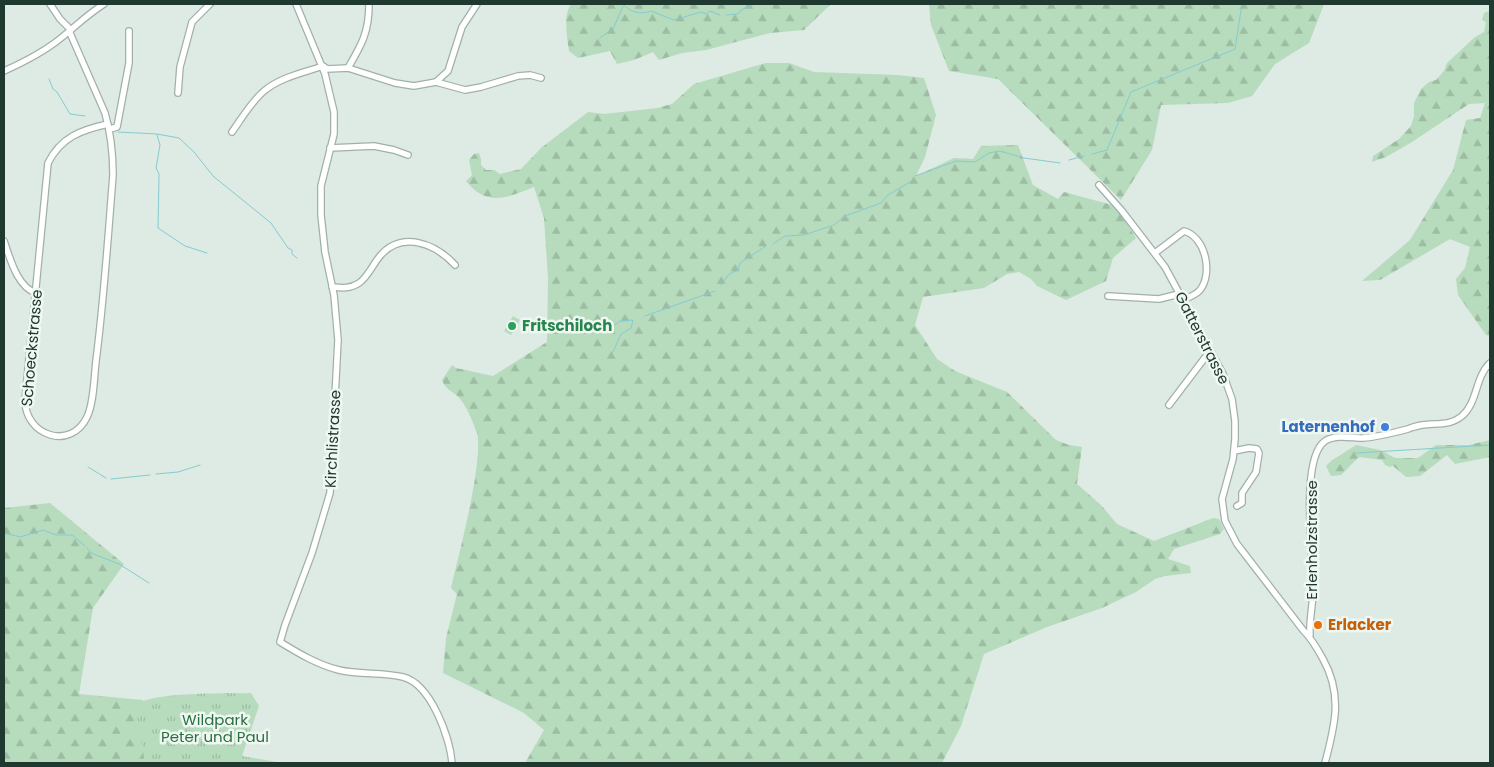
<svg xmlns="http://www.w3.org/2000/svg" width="1494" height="767" font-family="Poppins,sans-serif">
<defs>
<pattern id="forest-firs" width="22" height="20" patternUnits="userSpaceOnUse" patternTransform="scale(1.25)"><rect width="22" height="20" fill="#b7dbbd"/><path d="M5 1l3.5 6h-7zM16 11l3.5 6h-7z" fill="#9dbda3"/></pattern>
<pattern id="park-tufts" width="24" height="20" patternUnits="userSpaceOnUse" patternTransform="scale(1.25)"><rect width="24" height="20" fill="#b7dbbd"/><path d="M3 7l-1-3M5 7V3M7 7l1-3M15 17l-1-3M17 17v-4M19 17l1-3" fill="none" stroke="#9dbda3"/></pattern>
</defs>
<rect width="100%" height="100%" fill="#deeae4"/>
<polygon fill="#b7dbbd" points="513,316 520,320 511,335 504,331"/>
<g fill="url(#forest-firs)">
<path d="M571,4H831L804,30L770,33L706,50L682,53L659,60L653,52L634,60L617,64L610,51L578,58L569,51C567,37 563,15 571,4Z"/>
<polygon points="929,4 1324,4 1309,43 1275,64 1252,96 1228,103 1161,105 1152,150 1121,200 998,79 949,71 931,25"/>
<polygon points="1490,11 1490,336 1486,335 1458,295 1456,279 1465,268 1470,247 1450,239 1380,280 1362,281 1410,240 1453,170 1466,120 1480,118 1485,103 1469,104 1412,142 1386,157 1372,162 1373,156 1399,139 1411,126 1414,116 1414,103 1421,89 1429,82 1436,80 1444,71 1447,63 1475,37 1484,32 1486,22 1482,20 1484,13"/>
<path d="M766,63H789L814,72L898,75L924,78L936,115L925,157L916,176L954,158L973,159L981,146L1018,145L1033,185L1058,199L1064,192L1116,206L1136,238L1113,258L1106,281L1066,300L1037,286L1031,279L1019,272L1007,274L984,288L923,297L915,325L937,359L955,371L1007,392L1056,440L1069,445L1082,447L1077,484L1101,505L1117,524L1154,541L1213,518L1219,519L1224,529L1220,534L1174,549L1168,559L1190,566L1191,573L1165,576L1155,579L1136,592L1102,608L1047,627L984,654L961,726L942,763H525L544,730L524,713L443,673L446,638L457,594L451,588C458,558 486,453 476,430C472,420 467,407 460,399C455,392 445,390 442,380L452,365L456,368L493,376L547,342L548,278L544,218L534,187C507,197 488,208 466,181L472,175L469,160L474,154L479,153L481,159V165L486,170H494L500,174L521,169L541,148L588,112L604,114L657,108L672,104L694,84Z"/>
<polygon points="1490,440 1490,457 1455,464 1447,455 1420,476 1406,477 1393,466 1390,467 1385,465 1382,460 1359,457 1341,475 1331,476 1326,466 1331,461 1356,445 1380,450 1395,458 1418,458 1436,445 1469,445"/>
<polygon points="50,503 124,564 93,608 79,694 143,700 162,763 4,763 4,508"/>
</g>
<path fill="url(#park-tufts)" d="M251,693L259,706L242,756L282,763H145L135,705C157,691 222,694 251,693Z"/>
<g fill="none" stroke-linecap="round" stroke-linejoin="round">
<g stroke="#85cbd0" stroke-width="1">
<path d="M623,4C629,12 641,15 651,11L674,20L701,12L706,14L710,11L720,15"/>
<polyline points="770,4 774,5 779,4"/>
<polyline points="726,15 738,14 741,10 754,4"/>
<polyline points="600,38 613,29 623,6"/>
<polyline points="49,79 53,89 57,92 70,114 85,116"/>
<polyline points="118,132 157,134 179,138 194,152 213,176 271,223 288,248 292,250 292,254 297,258"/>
<polyline points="157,135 160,145 156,168 159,174 158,228 185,246 207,253"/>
<polyline points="1092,154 1107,150 1131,92 1235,49 1242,4"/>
<polyline points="1069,160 1084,156"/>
<polyline points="915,176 956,161 975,162 989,153 1000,151 1024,158 1060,163"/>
<polyline points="773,244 785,236 804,235 834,225 845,216 881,203 888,195 910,182"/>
<polyline points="721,285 729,274 738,270 740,263 766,246"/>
<polyline points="645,316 715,291"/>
<polyline points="553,328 570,323 587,323 597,331 608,330 620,321 633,320 631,328 621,334 613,352"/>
<polyline points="1356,453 1490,445"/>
<polyline points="88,467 106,478"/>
<polyline points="156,474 178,472 200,465"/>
<polyline points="111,479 150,475"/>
<polyline points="4,533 20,537 43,530 56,535 72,535 85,546"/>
<polyline points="87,548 91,553 119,564 149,583"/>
</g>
<g stroke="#a1b1aa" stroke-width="8">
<g id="minor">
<path d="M50,4L60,19L70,29V33L105,113C111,134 113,153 113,175C108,237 104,299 96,361C94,377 94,403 87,417C71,451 25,436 25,400L48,163C61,137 81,130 108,124"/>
<path d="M296,4L325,74L334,112V134L321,186V215L325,252L334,295L338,340L330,493L312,553L285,625L280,642C298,653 318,665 339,670C360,675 382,672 403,677C431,684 450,738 452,763"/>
<path d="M348,68C362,44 369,32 369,4"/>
<path d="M4,71C24,62 44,52 61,38C76,26 88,14 104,4"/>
<polyline points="436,82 448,71 462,27 477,4"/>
<polyline points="178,93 180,67 192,22 210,4"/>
<polyline points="110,129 117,127 129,63 129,31"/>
<path d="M232,132C242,118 251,102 264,91C281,77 303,73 323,66L327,69L348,68L395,83L414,86L436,82L465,90L481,87L518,76L530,75L541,78"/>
<polyline points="330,148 374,146 394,150 408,155"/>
<path d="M1099,185L1122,211L1165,267L1223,374L1232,399L1235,421V439L1233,459L1222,499L1225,521L1237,544L1303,630C1312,639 1317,648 1323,659C1343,695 1335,725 1325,763"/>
<path d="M4,241C10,258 17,287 36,293"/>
<path d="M1155,253L1184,231C1206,237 1213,274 1200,290C1196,295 1189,297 1183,300"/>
<path d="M332,287C342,288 350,289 359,283C368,277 373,264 380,256C402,230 436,244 455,265"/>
<polyline points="1108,296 1159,299 1179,294"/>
<polyline points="1169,405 1210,351"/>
<polyline points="1234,451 1249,448 1257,449 1259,453 1256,472 1242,493 1242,503 1237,506"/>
<path d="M1310,635C1309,620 1313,605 1313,590C1314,559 1299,460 1325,441C1336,434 1351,438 1363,438C1378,437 1393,433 1408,429C1412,427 1417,426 1422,425C1437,423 1450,426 1462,416C1478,402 1475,377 1490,363"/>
</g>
</g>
<use href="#minor" stroke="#fff" stroke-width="5.5"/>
</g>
<circle fill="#2e9e5b" stroke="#eff7f2" stroke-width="2" cx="512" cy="326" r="5"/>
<circle fill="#3f7fe0" stroke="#eff7f2" stroke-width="2" cx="1385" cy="427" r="5"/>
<circle fill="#e8710a" stroke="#eff7f2" stroke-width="2" cx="1318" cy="625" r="5"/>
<g text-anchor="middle" stroke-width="5" stroke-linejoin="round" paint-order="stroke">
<g font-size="15" font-weight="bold" fill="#27864d" stroke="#eff7f2" text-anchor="start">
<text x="522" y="331">Fritschiloch</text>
</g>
<g font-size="15" fill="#203930" stroke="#eff7f2">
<text transform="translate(1202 338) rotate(63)" y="5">Gatterstrasse</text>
<text transform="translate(32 348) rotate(-85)" y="5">Schoeckstrasse</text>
<text transform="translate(333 439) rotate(-87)" y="5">Kirchlistrasse</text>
<text transform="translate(1312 540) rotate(-90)" y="5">Erlenholzstrasse</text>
</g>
<g font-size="15" font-weight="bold" fill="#366cbe" stroke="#eff7f2" text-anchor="end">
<text x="1375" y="432">Laternenhof</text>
</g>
<g font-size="15" font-weight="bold" fill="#c56008" stroke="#eff7f2" text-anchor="start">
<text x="1328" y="630">Erlacker</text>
</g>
<g font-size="15" fill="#2a703f" stroke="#eff7f2">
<text x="215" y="725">Wildpark<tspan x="215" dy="17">Peter und Paul</tspan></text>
</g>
</g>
<rect width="1494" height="767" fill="none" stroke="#203930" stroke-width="10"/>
</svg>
